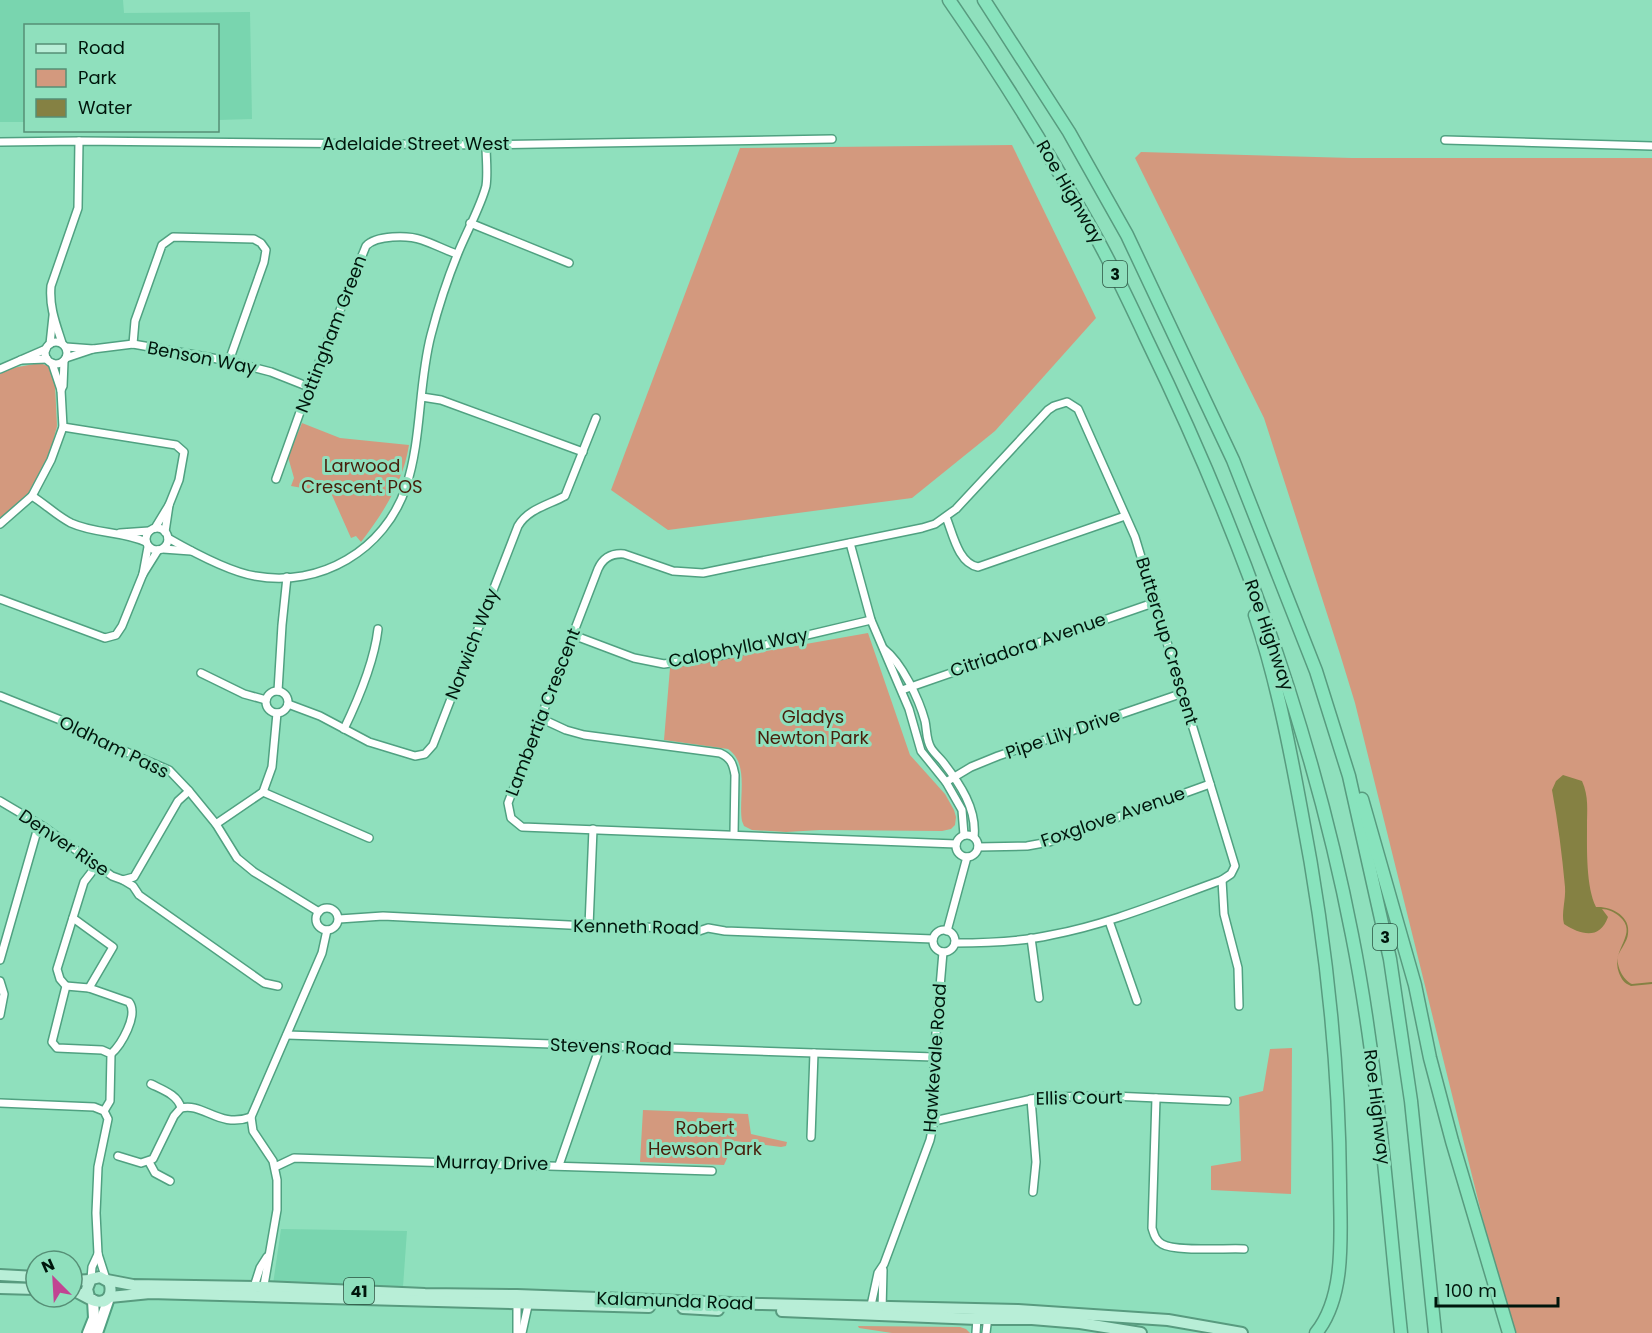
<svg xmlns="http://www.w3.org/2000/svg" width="1652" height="1333" font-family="Poppins,sans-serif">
<rect width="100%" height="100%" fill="#8fe0bd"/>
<g fill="#79d5af">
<polygon points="0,0 123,0 124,13 250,12 252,119 218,120 218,26 26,26 25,122 0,122"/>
<polygon points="281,1229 407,1231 403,1287 273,1284"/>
</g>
<g fill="#d3997e">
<polygon points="1012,145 1096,318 995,431 912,498 668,530 611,490 740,148"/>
<polygon points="1141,152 1352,158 1652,158 1652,1333 1511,1333 1355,703 1340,654 1264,418 1135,158"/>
<polygon points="40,363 48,366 53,375 55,385 57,426 50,453 28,494 0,519 0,374 7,369"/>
<path d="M302,423L340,438L409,445C403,483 383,513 361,542L356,536L351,538L331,493L291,486L294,478L288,457Z"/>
<path d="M868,633L910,755L945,794L954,810L956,817L955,825L951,829L942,831L820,830L786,832L752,830L744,826L742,821C738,798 750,764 728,749L664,740L670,668Z"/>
<polygon points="1292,1048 1291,1194 1211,1190 1211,1166 1241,1161 1239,1097 1263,1091 1270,1049"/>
<polygon points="643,1110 748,1114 751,1134 787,1142 786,1146 781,1147 735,1141 724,1165 640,1162"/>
<polygon points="858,1326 960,1327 966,1329 970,1333 892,1333 859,1328"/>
</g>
<path fill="#858143" d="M1563,775L1582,781C1589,797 1587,810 1587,827C1587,849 1586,887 1596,907C1611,906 1631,916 1628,934C1627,942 1621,948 1618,956C1616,966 1623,980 1632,984L1652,982V984L1631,986C1624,983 1622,980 1619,973C1610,948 1640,934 1619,916C1614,912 1608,909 1602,909L1608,917C1600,940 1581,935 1564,924C1561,913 1566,900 1565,887C1562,855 1558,822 1552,790L1556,781Z"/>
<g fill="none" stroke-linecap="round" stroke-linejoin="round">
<g stroke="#50a181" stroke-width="10">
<g id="street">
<polyline points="1445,140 1652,146"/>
<polyline points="0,142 79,141 486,145 832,139"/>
<polyline points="470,223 569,263"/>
<circle cx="56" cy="353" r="11"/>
<path d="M62,343C56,324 49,307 51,286L78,208L79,141"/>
<polyline points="50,344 53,316"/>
<polyline points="133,344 135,321 162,245 173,237 254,239 261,243 266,250 264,262 229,361"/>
<polyline points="66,347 93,349 133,344 229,361 271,372 309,387"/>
<polyline points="66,358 93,349"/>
<polyline points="21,360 47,359"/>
<polyline points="0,369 46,349"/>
<polyline points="61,390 63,386 64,361"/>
<polyline points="422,397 441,400 583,452"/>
<polyline points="63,427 176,445 184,452 179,480 169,505 165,532"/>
<path d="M276,479L309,387L366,246C376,235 408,235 422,240C434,244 445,250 457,254"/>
<path d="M32,496C45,504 57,516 71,523C95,534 122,531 146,542"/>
<path d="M946,517C953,534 958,563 978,567L1125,516"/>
<polyline points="0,524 32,496 51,460 63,427 61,390 52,363"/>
<circle cx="157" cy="539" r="11"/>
<polyline points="155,528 169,505"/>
<polyline points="120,533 149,531"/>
<path d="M168,538C189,550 230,572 255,576C320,588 385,550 406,487C422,439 418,385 431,335C438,308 447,280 458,253C466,233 481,206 486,186C488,173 486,158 486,145"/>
<polyline points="850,543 871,620 909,709 921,751 946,782 962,810 964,835"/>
<polyline points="163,549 191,551"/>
<polyline points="143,574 148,547"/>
<polyline points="0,599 105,638 116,635 122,626 143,574 158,550"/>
<polyline points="573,635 634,658 664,664 723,655 871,620"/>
<path d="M884,649C902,663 919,699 925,721C927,730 926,740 931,748C934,753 939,757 943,762C960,784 977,809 974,837"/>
<polyline points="201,673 244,694 266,700"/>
<polyline points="902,690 1156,602"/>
<polyline points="278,691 282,625 287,577"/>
<circle cx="277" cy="702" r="11"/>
<polyline points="0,696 63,721 103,742 169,770 189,791 216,824 237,858 254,872 319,912"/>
<path d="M288,704L320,716L369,742L415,756L425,754L433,745L518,526C528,509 548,505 565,496L596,418"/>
<path d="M540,718L566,730L584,735L720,753C731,758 733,764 735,775L734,834"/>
<path d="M344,729C359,698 374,663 378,629"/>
<polyline points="946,782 971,767 998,756 1183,693"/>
<polyline points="263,792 369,838"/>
<polyline points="0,801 44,827 112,876 123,880 134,877 178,801 189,791"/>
<polyline points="216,824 263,792 272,767 277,713"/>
<circle cx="967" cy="846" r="11"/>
<polyline points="978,847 1027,846 1049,842 1210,784"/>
<polyline points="97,865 84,882 57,969 60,979 66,986 52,1042 57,1048 102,1050 111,1054 110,1101 104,1111"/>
<polyline points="123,880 133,886 139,895 264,983 278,986"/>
<polyline points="1222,880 1224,914 1238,968 1239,1006"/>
<circle cx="327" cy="919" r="11"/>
<path d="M73,918L113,947L89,988L129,1002C139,1015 121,1045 111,1054"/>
<polyline points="339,919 383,916 589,926 682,928 699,931 708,928 725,931 933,939"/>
<polyline points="1109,921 1137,1001"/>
<polyline points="589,926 593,829"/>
<circle cx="944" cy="941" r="11"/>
<polyline points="947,931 967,857"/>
<polyline points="1031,938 1039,998"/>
<path d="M955,943C987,943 1020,942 1051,935C1110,924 1166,900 1222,880L1231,874L1235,866L1135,537L1078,409L1067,402L1054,406L1048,410L956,509L935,524L922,528L703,573L673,571L624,554C612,553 603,558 598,569L508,803L511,818L522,827L956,844"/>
<polyline points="0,960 39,824"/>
<polyline points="0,981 4,994 0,1015"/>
<polyline points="66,986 89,988"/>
<polyline points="287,1035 934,1057"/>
<path d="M151,1084C163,1090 178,1095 181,1108"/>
<path d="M1156,1098L1152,1228C1154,1234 1155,1240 1162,1244C1175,1252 1227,1248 1244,1249"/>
<polyline points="1031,1099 1036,1162 1033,1192"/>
<polyline points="0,1103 94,1107 104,1111 108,1119 98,1167 96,1213 98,1254 106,1279"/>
<polyline points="934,1121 1041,1097 1112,1096 1227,1101"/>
<polyline points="811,1137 814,1053"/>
<path d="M118,1156L141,1163L153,1159L174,1116L181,1108C203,1102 219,1129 251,1117"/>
<polyline points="149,1162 155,1173 170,1181"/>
<polyline points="559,1165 600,1047"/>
<polyline points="275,1167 294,1158 712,1171"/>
<polyline points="91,1279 92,1267 98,1254"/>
<polyline points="253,1290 260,1268 267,1257"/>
<polyline points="263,1291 277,1210 277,1180 273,1161 253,1131 251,1117 322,953 327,930"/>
<polyline points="870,1310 878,1273 884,1264 930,1140 934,1121 934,1057 943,952"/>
<polyline points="882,1310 883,1270"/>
<polyline points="517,1333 517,1300"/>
<polyline points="522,1333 529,1301"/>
<polyline points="976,1333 977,1318"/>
<polyline points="986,1333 988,1316"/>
</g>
</g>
<g stroke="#50a181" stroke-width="14">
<g id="secondary">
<polyline points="88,1333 94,1318 93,1300"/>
<polyline points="97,1333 109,1298"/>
</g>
</g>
<g stroke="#589b7f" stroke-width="14">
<g id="primary">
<polyline points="0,1275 36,1277"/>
<polyline points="107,1280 133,1285 264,1287 425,1294 517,1295 759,1304 1018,1310 1168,1320 1242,1333"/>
<polyline points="72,1281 90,1280"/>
<polyline points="0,1288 36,1289"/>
<path d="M72,1290C80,1293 88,1299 95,1301C109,1305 113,1292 109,1282L100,1277L91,1279L87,1289L89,1297"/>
<polyline points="110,1297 150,1293 649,1307"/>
<polyline points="683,1308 718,1310"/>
<polyline points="782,1311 977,1319 1032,1319 1080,1323 1141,1333"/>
</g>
</g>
<g stroke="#589b7f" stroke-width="15">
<g id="highway">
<path d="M949,0C990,59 1028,119 1064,181C1077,204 1091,227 1103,250C1119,280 1133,310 1147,340C1239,529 1312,729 1352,935C1378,1066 1387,1200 1401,1333"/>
<polyline points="984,0 1069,132 1127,235 1233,460 1316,671 1349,776 1390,959 1411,1101 1435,1333"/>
<path d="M1255,615C1276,678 1289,744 1301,809C1325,933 1339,1058 1340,1184C1340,1230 1347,1295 1316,1333"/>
<polyline points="1362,799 1415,985 1430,1058 1452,1141 1509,1333"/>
</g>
</g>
<use href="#street" stroke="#fff" stroke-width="7"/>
<use href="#secondary" stroke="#fff" stroke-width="10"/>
<use href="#primary" stroke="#b8eed7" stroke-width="10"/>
<use href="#highway" stroke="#88e3bd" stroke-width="12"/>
</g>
<g text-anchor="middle" stroke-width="6" stroke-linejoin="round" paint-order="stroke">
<g fill="#8fe0bd" stroke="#2b5341" stroke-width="1.5">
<rect x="1103" y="261" width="24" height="26" rx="4.5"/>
<rect x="1373" y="924" width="24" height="26" rx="4.5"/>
<rect x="344" y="1278" width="30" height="26" rx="4.5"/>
</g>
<g font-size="16" font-weight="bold" fill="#00160c">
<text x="1115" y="280">3</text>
<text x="1385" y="943">3</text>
<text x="359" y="1297">41</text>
</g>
<g font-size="18" fill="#00160c" stroke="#8fe0bd">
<text x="416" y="150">Adelaide Street West</text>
<text transform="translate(1070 192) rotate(60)" y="6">Roe Highway</text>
<text transform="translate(331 334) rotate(-69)" y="6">Nottingham Green</text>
<text transform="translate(202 358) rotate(11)" y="6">Benson Way</text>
<text transform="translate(1269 635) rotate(71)" y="6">Roe Highway</text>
<text transform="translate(1167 641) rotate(73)" y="6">Buttercup Crescent</text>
<text transform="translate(472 644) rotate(-69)" y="6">Norwich Way</text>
<text transform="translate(1028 645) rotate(-19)" y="6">Citriadora Avenue</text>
<text transform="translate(738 648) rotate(-11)" y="6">Calophylla Way</text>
<text transform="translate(543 712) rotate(-69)" y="6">Lambertia Crescent</text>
<text transform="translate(1063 734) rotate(-19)" y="6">Pipe Lily Drive</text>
<text transform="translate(114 747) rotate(26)" y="6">Oldham Pass</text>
<text transform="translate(1113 817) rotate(-19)" y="6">Foxglove Avenue</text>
<text transform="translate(64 843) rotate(34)" y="6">Denver Rise</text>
<text transform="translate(636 927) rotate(1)" y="6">Kenneth Road</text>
<text transform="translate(611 1047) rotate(2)" y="6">Stevens Road</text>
<text transform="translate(935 1058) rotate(-86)" y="6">Hawkevale Road</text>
<text transform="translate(1079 1098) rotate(-1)" y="6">Ellis Court</text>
<text transform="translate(1377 1107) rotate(83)" y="6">Roe Highway</text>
<text transform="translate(492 1163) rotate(1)" y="6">Murray Drive</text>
<text transform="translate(675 1301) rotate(2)" y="6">Kalamunda Road</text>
</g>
<g font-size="18" fill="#471f0b" stroke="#8fe0bd">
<text x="362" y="472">Larwood<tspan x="362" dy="21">Crescent POS</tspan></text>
<text x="813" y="723">Gladys<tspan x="813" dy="21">Newton Park</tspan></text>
<text x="705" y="1134">Robert<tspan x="705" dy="21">Hewson Park</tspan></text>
</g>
</g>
<rect x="24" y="24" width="195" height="108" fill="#8fe0bd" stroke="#568f76" stroke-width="1.5"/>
<rect x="36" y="44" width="30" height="9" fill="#b8eed7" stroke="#568f76" stroke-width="1.5"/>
<text x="78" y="54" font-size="18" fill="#00160c">Road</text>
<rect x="36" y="69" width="30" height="18" fill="#d3997e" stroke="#568f76" stroke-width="1.5"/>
<text x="78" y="84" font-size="18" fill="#00160c">Park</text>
<rect x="36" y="99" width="30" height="18" fill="#858143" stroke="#568f76" stroke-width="1.5"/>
<text x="78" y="114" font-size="18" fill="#00160c">Water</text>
<g transform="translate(54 1279) rotate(336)"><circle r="28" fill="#8fe0bd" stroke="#568f76" stroke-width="1.5"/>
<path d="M0-4.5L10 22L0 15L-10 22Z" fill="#c14492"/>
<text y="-9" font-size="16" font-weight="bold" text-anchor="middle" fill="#00160c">N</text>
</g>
<path d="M1436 1297v9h122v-9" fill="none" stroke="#00160c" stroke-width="3"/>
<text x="1445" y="1297" font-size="18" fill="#00160c" stroke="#8fe0bd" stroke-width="4.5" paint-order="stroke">100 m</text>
</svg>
